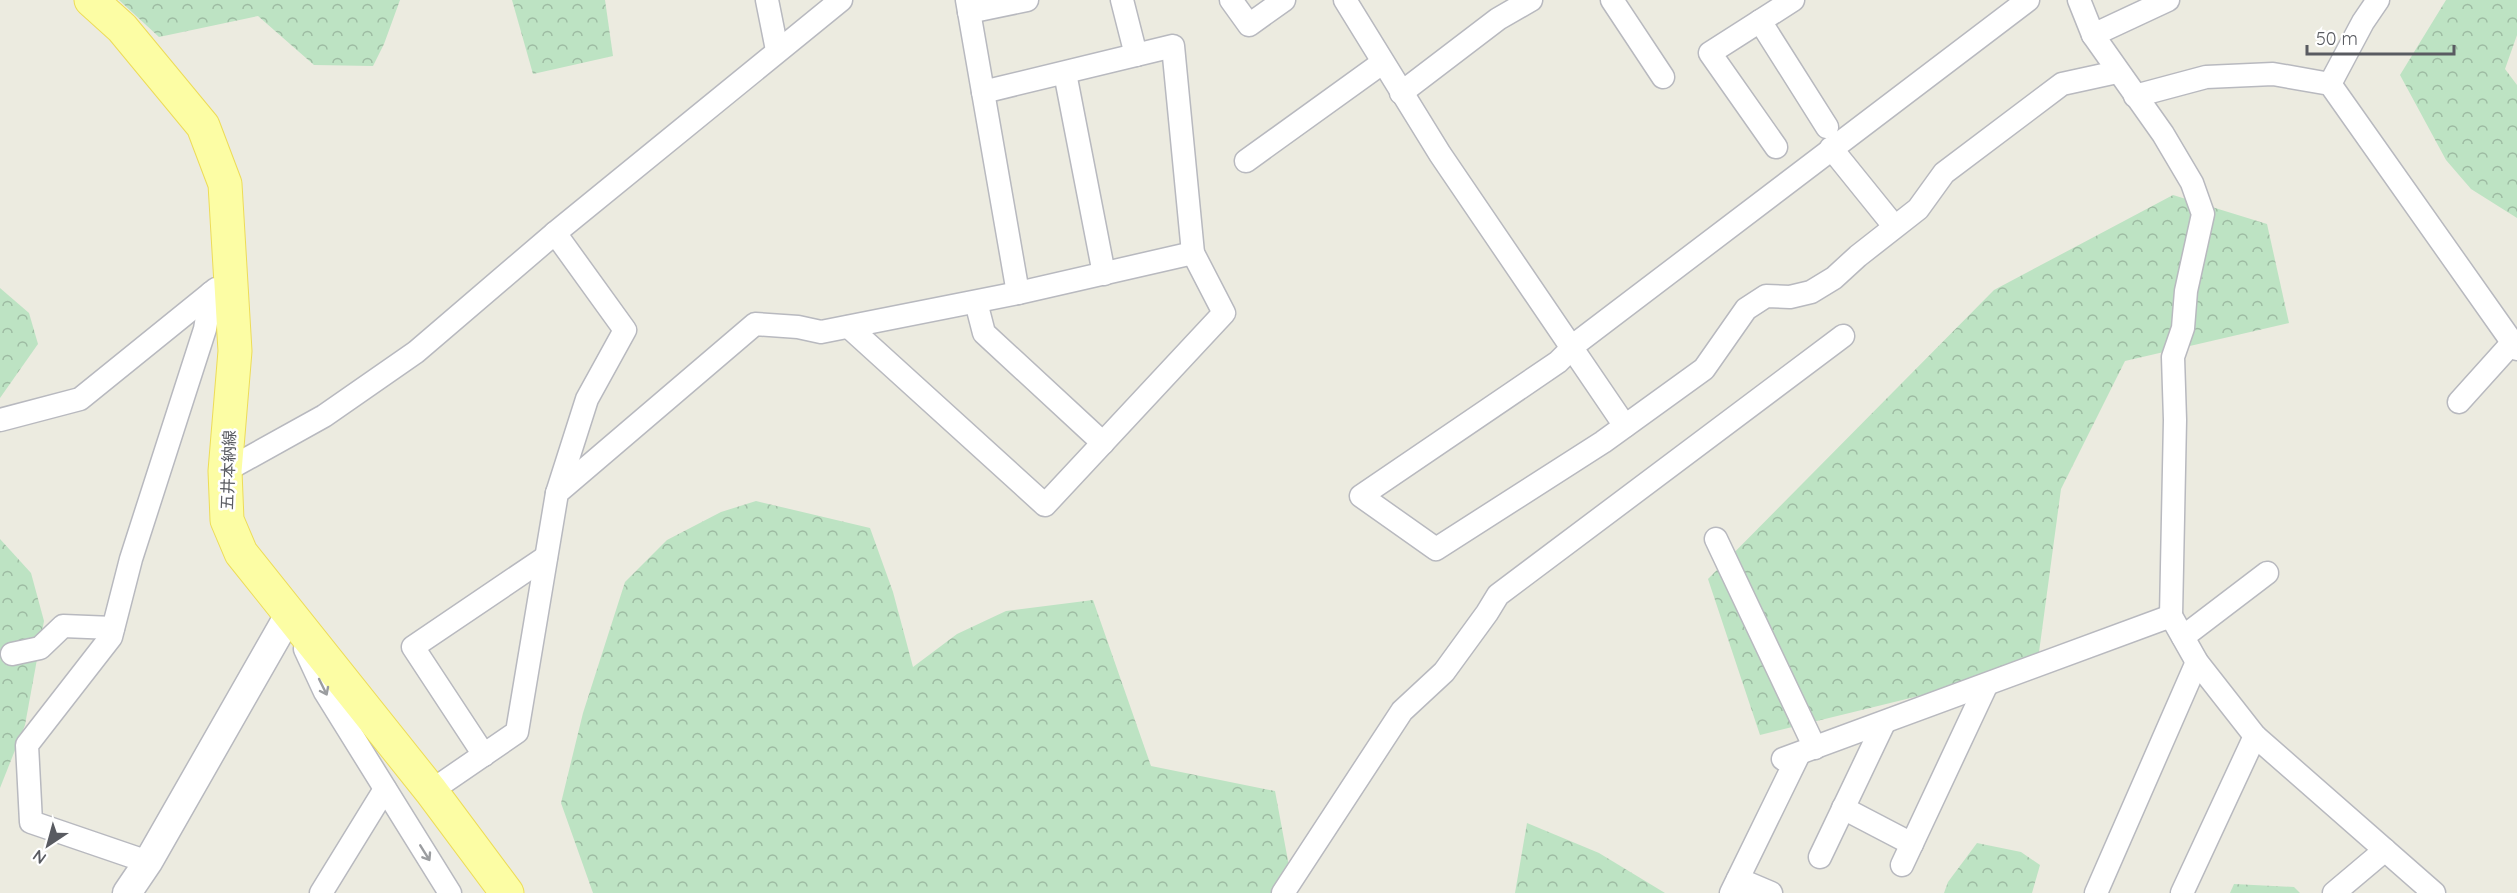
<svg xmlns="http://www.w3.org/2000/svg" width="2517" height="893" font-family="Quicksand,'Noto Sans JP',sans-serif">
<defs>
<pattern id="forest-crowns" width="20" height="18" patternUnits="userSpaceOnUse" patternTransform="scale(1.5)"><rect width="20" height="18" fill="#bde3c3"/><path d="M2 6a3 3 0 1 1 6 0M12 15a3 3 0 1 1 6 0" fill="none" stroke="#9dbba2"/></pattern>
</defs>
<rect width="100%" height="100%" fill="#ecebe0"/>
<g fill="url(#forest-crowns)">
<polygon points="119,0 400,0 384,44 373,66 314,65 258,16 159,37"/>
<polygon points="512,0 605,0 613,56 533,74"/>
<polygon points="2446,0 2517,0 2517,35 2505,69 2517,85 2517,218 2471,189 2446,160 2400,75"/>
<polygon points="2173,195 2267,224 2289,323 2125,361 2061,489 2037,667 1760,735 1708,579 1994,290"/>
<polygon points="0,288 29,313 38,344 0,398"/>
<polygon points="756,501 870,528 893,592 913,667 957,634 1006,611 1093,600 1151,766 1275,791 1294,893 593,893 561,803 583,713 625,582 667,540 721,512"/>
<polygon points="0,539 31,573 44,621 25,725 0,788"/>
<polygon points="1527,823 1599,853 1665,893 1515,893"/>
<polygon points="1977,843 2021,852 2040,865 2032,893 1944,893 1948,882"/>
<polygon points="2234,884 2294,887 2300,893 2230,893"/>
</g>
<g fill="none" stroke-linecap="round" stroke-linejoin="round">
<g stroke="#b8b9bf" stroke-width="25">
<g id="minor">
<polyline points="767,0 777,50"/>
<polyline points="967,0 1018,293"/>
<polyline points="1122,0 1136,55"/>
<polyline points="1231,0 1249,25 1284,0"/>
<polyline points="1345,0 1440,154 1625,426"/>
<polyline points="1612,0 1663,77"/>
<polyline points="2028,0 1578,342 1558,362 1361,496 1436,549 1603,442 1704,369 1746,309 1766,296 1790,297 1811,292 1834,278 1858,256 1918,209 1944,173 2062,84 2117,72"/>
<polyline points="2079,0 2093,35 2163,134 2192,183 2203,214 2186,291 2183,328 2173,357 2175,420 2171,616"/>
<polyline points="969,12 1027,0"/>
<polyline points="1760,21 1827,127"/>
<polyline points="2093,35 2168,0"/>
<polyline points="1065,73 1104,274"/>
<polyline points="2330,84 2363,22 2378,0"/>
<polyline points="1401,93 1498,19 1531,0"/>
<polyline points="2135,96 2206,77 2273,74 2330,84 2517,349"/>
<polyline points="1776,147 1710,53 1793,0"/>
<polyline points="1831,148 1894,226"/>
<polyline points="1246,161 1382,63"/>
<polyline points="555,233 625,330 587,399 557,493"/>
<polyline points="976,302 984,333 1103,443"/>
<polyline points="849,327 1045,505 1224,313 1193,253 1173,46 983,92"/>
<polyline points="2459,402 2512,343"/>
<polyline points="0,420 80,399 216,289"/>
<polyline points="225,471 324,416 416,352 555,233 841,0"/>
<polyline points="1716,539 1815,748"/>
<polyline points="2183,637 2267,573"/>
<polyline points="305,649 325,692 450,893"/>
<polyline points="12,654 40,648 63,626 113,628"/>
<polyline points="484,755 413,647 546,557"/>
<polyline points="1783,759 2171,616 2197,662 2255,736 2434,893"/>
<polyline points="431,791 517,732 557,493 755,324 798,327 821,332 1018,293 1193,253"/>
<polyline points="1843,808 1912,844"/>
<polyline points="1820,857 1884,723"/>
<polyline points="148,862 31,822 27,745 111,637 131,559 205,329 211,293"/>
<polyline points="1902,865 1986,686"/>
<polyline points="1738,879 1771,893"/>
<polyline points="321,893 385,789"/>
<polyline points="1283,893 1402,711 1444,672 1487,613 1498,595 1843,336"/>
<polyline points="1731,893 1799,754"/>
<polyline points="2096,893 2197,662"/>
<polyline points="2182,893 2255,736"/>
<polyline points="2334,893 2385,850"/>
</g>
</g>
<g stroke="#b8b9bf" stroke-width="31">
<polyline id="tertiary" points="127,893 148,862 289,615"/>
</g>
<g stroke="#eddc58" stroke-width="35">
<polyline id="primary" points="91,0 122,28 203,126 225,184 235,351 225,471 227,520 241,553 431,791 507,893"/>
</g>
<use href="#minor" stroke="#fff" stroke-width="22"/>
<use href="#tertiary" stroke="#fff" stroke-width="28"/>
<use href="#primary" stroke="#fcfda4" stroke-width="33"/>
</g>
<defs><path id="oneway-shaft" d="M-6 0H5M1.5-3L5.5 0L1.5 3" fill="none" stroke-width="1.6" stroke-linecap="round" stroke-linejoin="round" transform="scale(1.5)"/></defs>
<g stroke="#9b9da0">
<use href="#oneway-shaft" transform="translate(323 687) rotate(64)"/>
<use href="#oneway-shaft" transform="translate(425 853) rotate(58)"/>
</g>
<g text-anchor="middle" stroke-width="5" stroke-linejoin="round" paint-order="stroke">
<g font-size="16" fill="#595b61" stroke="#fff">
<text transform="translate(228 470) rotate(-88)" y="6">五井本納線</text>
</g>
</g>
<g transform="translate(48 845) rotate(216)" stroke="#ffffff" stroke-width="4.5" paint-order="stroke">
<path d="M0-4.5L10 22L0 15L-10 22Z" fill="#595b61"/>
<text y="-9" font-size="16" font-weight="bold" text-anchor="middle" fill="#595b61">N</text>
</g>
<path d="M2307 45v9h147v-9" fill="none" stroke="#595b61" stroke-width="3"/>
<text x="2316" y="45" font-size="18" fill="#595b61" stroke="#ffffff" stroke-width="4.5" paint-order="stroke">50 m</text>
</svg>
